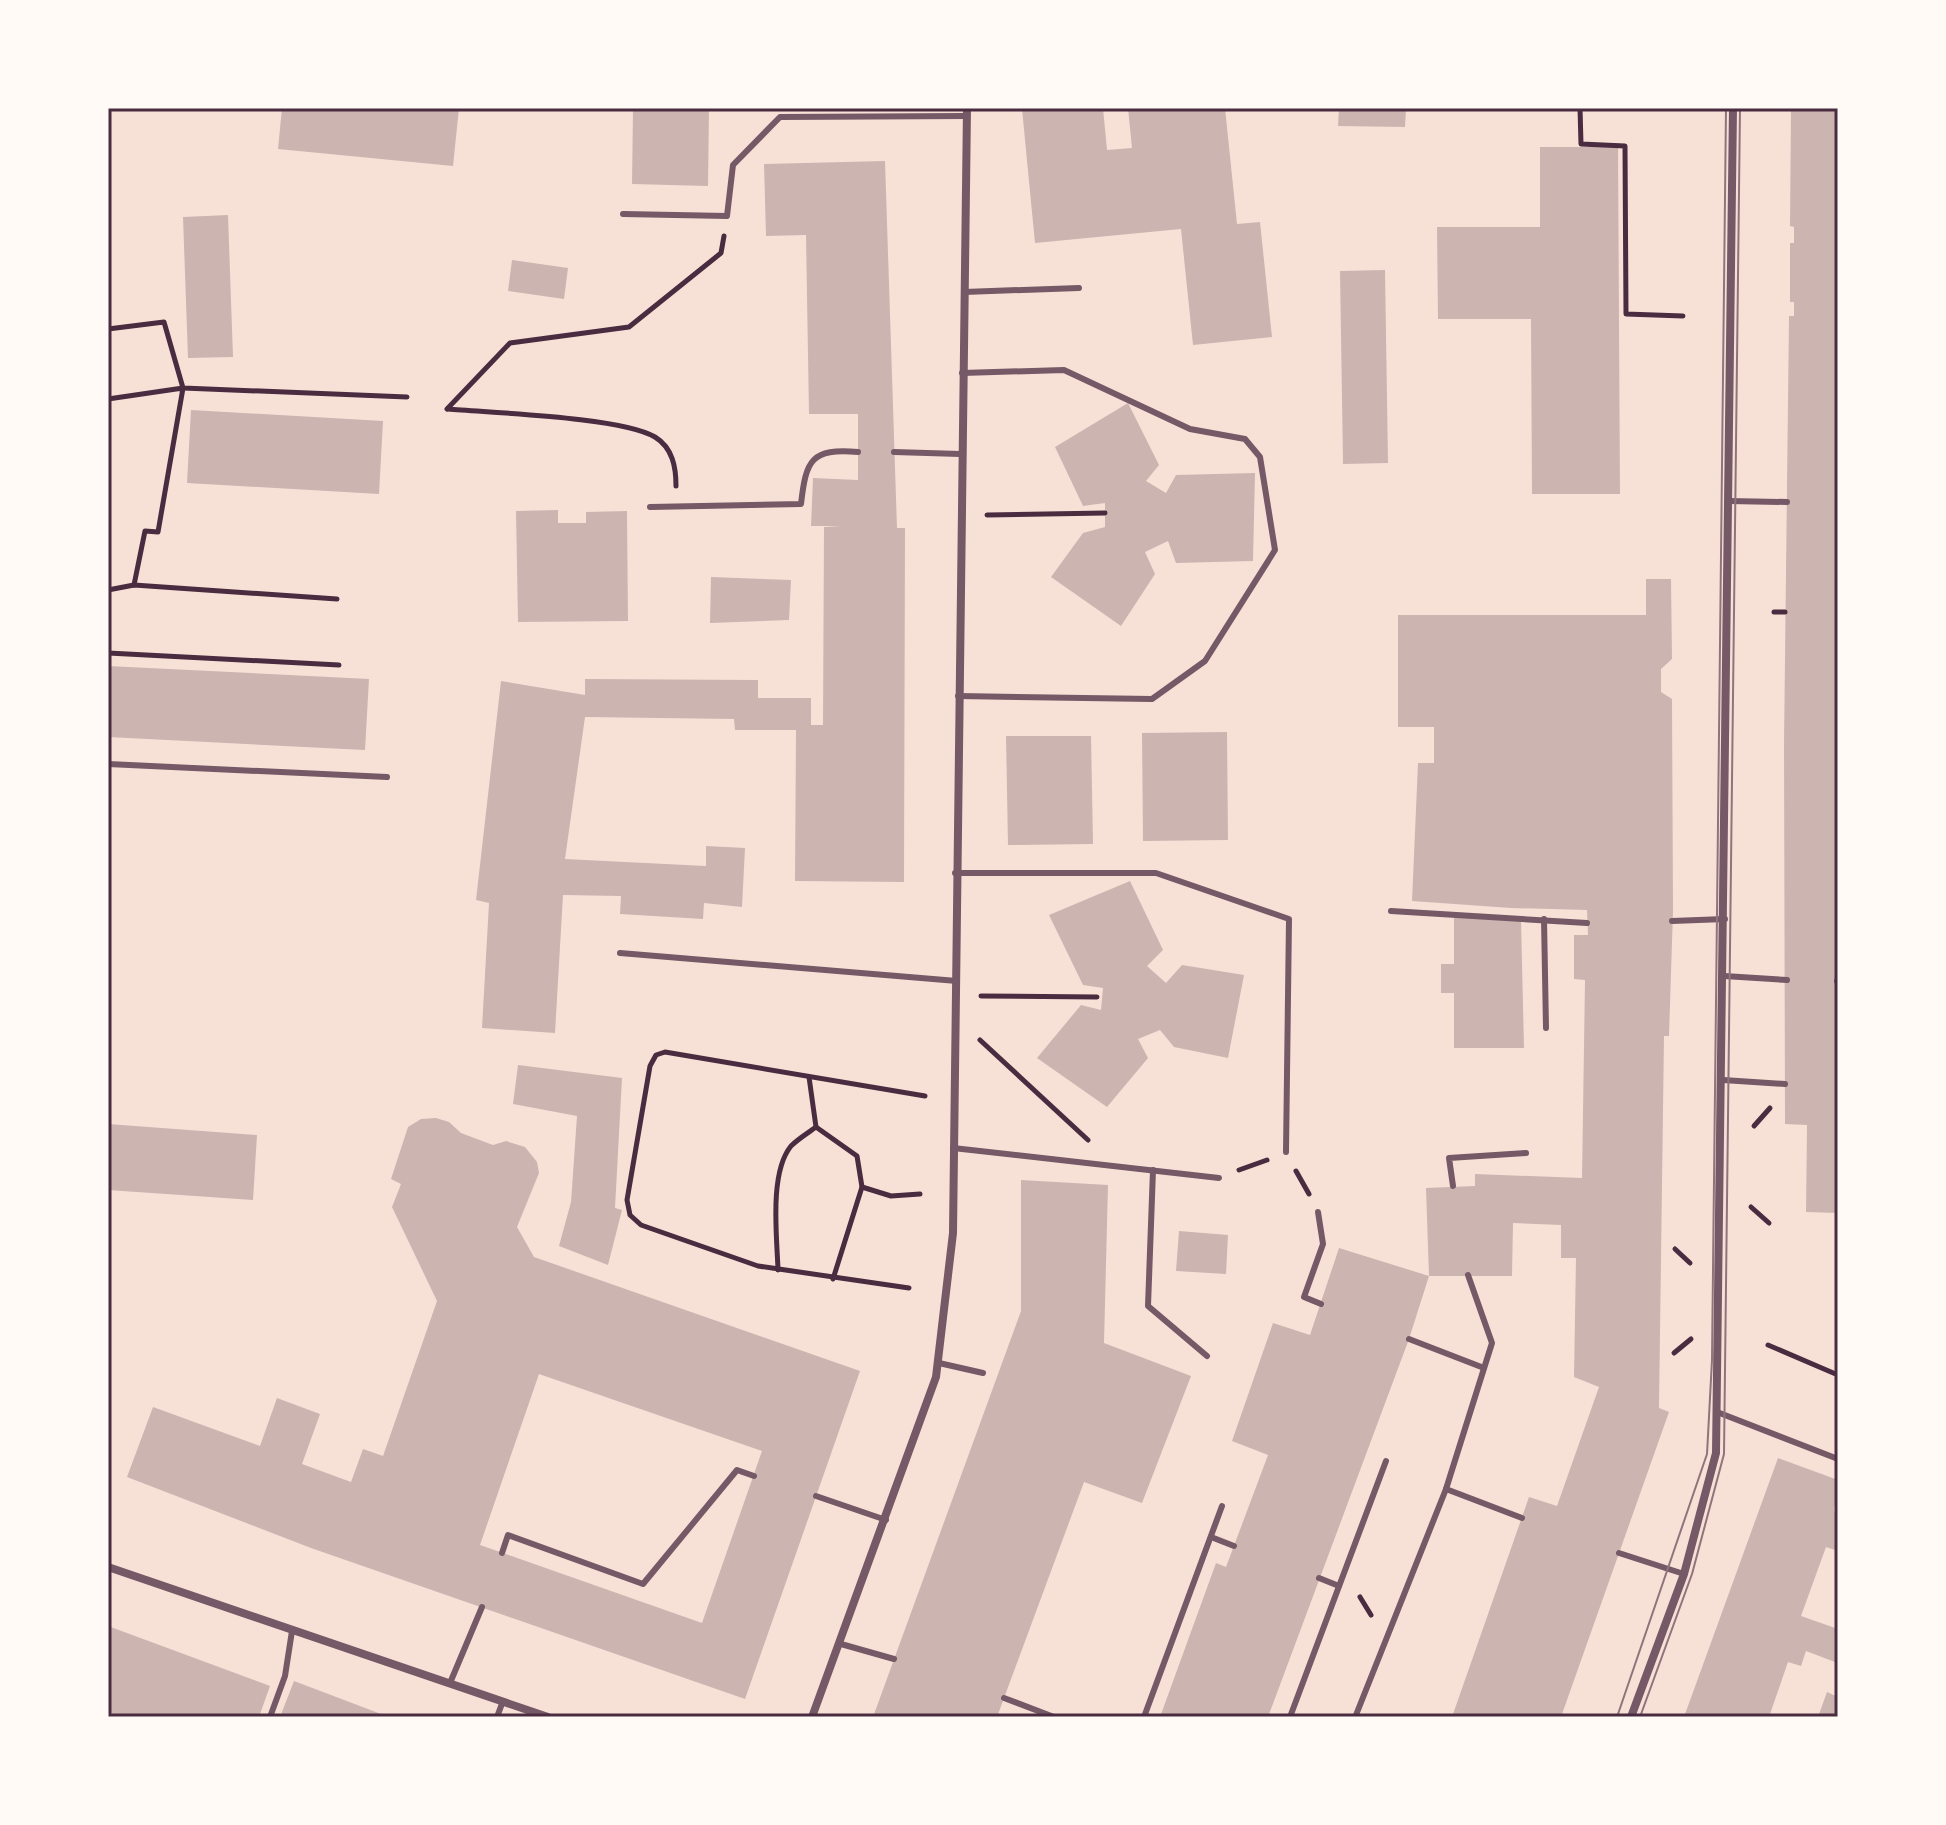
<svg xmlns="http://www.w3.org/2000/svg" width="1946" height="1825" font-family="'Source Serif 4',serif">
<rect width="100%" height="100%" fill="#f7e1d7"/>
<g fill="#ccb4b1" fill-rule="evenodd">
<polygon points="282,108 459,108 453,166 278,149"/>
<polygon points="633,108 709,108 708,186 632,184"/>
<polygon points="1103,108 1107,150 1132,148 1128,108 1225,108 1237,224 1260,222 1272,337 1193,345 1181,229 1035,243 1022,109"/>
<polygon points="1339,108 1406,108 1405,127 1338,126"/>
<polygon points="1791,108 1838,108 1838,1213 1806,1212 1807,1125 1785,1124 1784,743 1789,316 1794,316 1794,302 1790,302 1790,243 1794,243 1794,227 1790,226"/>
<polygon points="1540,147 1618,147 1620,494 1532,494 1531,319 1438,319 1437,227 1540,227"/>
<polygon points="885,161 897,528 905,528 904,882 795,881 796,730 735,730 734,719 585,717 565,859 706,866 706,846 745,848 742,907 704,903 703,919 620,914 621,896 563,895 555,1033 482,1028 489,903 476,900 501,681 585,695 585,679 758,680 758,698 811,698 811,725 823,725 824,527 842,526 811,526 813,478 858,480 858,414 809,414 806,235 766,236 764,164"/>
<polygon points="228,215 233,357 188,358 183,217"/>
<polygon points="512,260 568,268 564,299 508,291"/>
<polygon points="1385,270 1388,463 1343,464 1340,271"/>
<polygon points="1128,403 1159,465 1146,481 1166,493 1176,475 1255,473 1253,561 1176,563 1168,541 1145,552 1155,574 1121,626 1051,577 1083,533 1105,527 1105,503 1083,506 1055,447"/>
<polygon points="191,410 383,421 379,494 187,483"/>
<polygon points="558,510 558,523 586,523 586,512 627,511 628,621 518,622 516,511"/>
<polygon points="711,577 791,580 789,620 710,623"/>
<polygon points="1646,579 1671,579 1672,659 1661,669 1661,692 1672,699 1673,911 1669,1036 1664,1036 1659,1408 1669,1412 1561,1717 1452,1717 1529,1497 1557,1506 1599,1387 1574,1377 1576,1258 1561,1258 1561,1225 1513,1223 1512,1276 1429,1276 1426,1188 1475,1186 1475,1174 1582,1178 1585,980 1574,979 1574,935 1588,935 1587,910 1511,908 1412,901 1418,763 1434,763 1434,727 1398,727 1398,615 1646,615"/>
<polygon points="108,666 369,679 365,750 108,737"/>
<polygon points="1227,732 1228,840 1143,841 1142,733"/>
<polygon points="1006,736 1091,736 1093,844 1008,845"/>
<polygon points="1130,881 1163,950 1147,966 1166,983 1182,965 1244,975 1228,1058 1174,1047 1160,1030 1138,1039 1148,1058 1107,1107 1037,1058 1081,1005 1101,1010 1103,988 1083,985 1049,915"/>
<polygon points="1454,916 1521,920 1524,1048 1454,1048 1454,993 1441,993 1441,964 1454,964"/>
<polygon points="518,1065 622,1078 615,1208 622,1210 608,1265 559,1246 571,1202 577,1116 513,1104"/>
<path d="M436,1118L449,1122L461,1133L493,1145L506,1141L525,1147L537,1162L539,1173L517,1227L534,1257L860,1371L745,1699L311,1548L127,1477L153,1407L260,1446L277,1398L320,1414L302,1464L351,1482L363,1449L383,1456L437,1301L392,1207L401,1184L391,1179L408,1127L421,1119ZM539,1374L762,1451L702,1623L480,1545Z"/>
<polygon points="108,1124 257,1135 253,1200 108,1190"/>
<polygon points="1021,1180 1108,1185 1104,1343 1191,1376 1142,1503 1084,1482 997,1717 873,1717 1021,1311"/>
<polygon points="1179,1231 1228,1235 1226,1274 1176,1271"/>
<polygon points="1339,1248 1429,1276 1409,1339 1268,1717 1160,1717 1216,1563 1226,1567 1268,1455 1232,1441 1273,1323 1310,1335"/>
<polygon points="1778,1458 1838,1480 1834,1511 1838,1513 1838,1551 1826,1547 1801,1616 1838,1629 1838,1655 1835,1662 1806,1651 1801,1666 1788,1662 1769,1717 1684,1717"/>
<polygon points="108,1626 270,1686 259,1717 121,1717 108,1712"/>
<polygon points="294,1681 389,1717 280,1717"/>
<polygon points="1827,1692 1838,1697 1838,1717 1818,1717"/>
</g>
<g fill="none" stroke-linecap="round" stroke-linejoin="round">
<g stroke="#4a2c40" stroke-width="5">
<polyline points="1580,108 1581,144 1625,146 1626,314 1683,316"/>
<polyline points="108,329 164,322 183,388 407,397"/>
<polyline points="108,399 183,388 158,532 145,531 134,585"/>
<polyline points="447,409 510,343 629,327 721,253 724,236"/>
<path d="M448,409C492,413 622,417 655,437C673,448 676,468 676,486"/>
<polyline points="987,515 1105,513"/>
<polyline points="108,590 134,585 337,599"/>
<polyline points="1774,612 1785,612"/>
<polyline points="108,653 339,665"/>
<polyline points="981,996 1097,997"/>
<polyline points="980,1040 1088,1140"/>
<polyline points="1754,1126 1770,1108"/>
<polyline points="816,1127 857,1156 862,1187 833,1279"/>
<polyline points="1239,1170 1267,1160"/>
<polyline points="1296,1171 1309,1194"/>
<polyline points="862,1187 891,1196 920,1194"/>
<polyline points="1751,1207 1769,1223"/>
<polyline points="1675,1249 1690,1263"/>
<path d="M778,1270C777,1237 769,1173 791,1146C798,1139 808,1133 816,1127L809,1077"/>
<polyline points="909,1288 758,1266 641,1225 630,1215 627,1200 650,1066 656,1055 665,1052 925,1096"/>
<polyline points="1768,1345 1838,1375"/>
<polyline points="1674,1353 1691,1339"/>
<polyline points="1360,1597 1371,1615"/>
</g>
<g stroke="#755966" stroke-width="6">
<polyline points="623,214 727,216 733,165 780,117 966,116"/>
<polyline points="964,292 1079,288"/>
<polyline points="894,452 960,454"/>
<polyline points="1729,501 1787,502"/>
<path d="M650,507L801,504C806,460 811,448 858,452"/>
<polyline points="958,696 1152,699 1205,661 1275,550 1260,457 1245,439 1190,429 1064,370 962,373"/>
<polyline points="108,764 387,777"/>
<polyline points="955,873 1156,873 1289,919 1286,1152"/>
<polyline points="1391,911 1587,923"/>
<polyline points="1544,919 1546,1028"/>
<polyline points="1672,921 1725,919"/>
<polyline points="620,953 957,981"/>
<polyline points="1724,976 1787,980"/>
<polyline points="1837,981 1838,981"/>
<polyline points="1723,1080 1785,1084"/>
<polyline points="953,1148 1219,1178"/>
<polyline points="1153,1170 1148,1306 1207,1356"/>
<polyline points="1453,1186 1449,1158 1526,1153"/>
<polyline points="1318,1212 1323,1244 1304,1297 1321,1304"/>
<polyline points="1409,1339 1484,1368"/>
<polyline points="939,1363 983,1373"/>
<polyline points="1717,1412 1838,1459"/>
<polyline points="1446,1489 1492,1343 1468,1275"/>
<polyline points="816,1496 886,1520"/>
<polyline points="1211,1537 1234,1546"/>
<polyline points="502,1553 508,1535 643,1584 737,1470 754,1476"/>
<polyline points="1619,1553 1684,1574"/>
<polyline points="1319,1578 1339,1586"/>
<polyline points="841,1644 894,1659"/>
<polyline points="450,1683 482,1607"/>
<polyline points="1004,1698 1054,1717"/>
<polyline points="1356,1715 1446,1489 1522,1518"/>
<polyline points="270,1717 285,1676 292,1631"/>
<polyline points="497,1717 503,1701"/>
<polyline points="1144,1717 1222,1506"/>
<polyline points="1290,1717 1386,1461"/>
</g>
<g stroke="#755966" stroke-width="8">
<polyline points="108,1567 548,1717"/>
<polyline points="812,1717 936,1377 953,1233 967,108"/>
<polyline points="1631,1717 1684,1574 1716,1453 1733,108"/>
</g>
<g stroke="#8f747c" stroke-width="2">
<polyline points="1617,1717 1707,1454 1712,1360 1726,108"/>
<polyline points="1640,1717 1692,1574 1724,1454 1740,108"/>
</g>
</g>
<rect width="1946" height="1825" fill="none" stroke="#fffaf5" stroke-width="220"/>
<rect x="110" y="110" width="1726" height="1605" fill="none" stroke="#4a2c40" stroke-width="3"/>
</svg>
